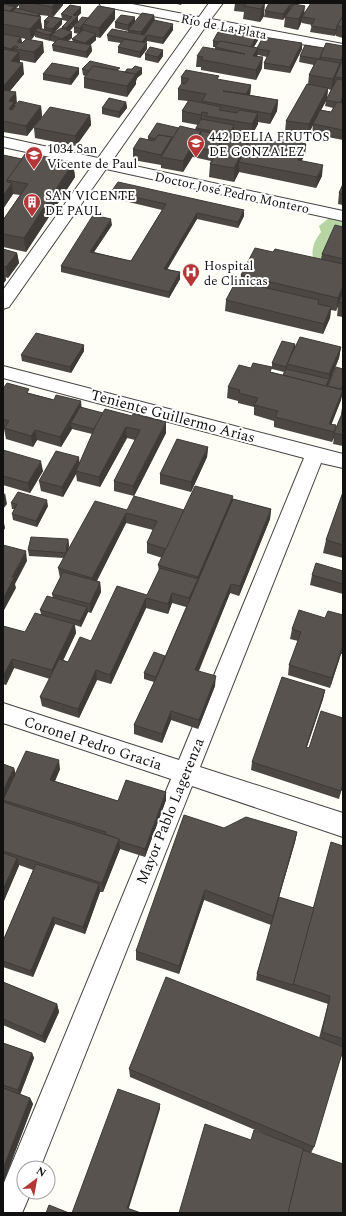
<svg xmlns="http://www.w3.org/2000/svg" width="346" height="1216" font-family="Spectral,serif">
<rect width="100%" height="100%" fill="#fefdf6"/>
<path fill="#b7d5a2" d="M343,217V235L330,254L317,261L313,258C311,248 315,240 321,232L319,226L329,218Z"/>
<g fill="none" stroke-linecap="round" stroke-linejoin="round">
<g stroke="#444" stroke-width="2">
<g id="minor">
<polygon points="99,3 127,3 199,17 209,3 223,3 211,19 343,44 343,52 206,26 112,161 343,211 343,221 106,169 9,307 3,309 3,290 92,166 3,147 3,137 98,158 194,24 106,7 101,6"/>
<polygon points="3,366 343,454 343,468 321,463 200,767 343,813 343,837 192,786 40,1168 24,1168 24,1192 31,1192 22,1213 3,1213 3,1185 171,779 3,723 3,703 179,760 304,458 3,378"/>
</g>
</g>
<use href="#minor" fill="#fff" fill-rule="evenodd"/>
</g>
<g fill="#4c4743" fill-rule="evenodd">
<path d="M3,3H63V5L53,17L62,18L61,14L81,13L78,16L70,31L72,38L68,41L73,42L72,39L79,34L74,33V27L88,18L115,19L100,38L96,37V40L90,45H91L92,51L87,58L53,51L52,45L55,42L51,41V40L50,41L35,37V35L31,40L21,38L22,43L44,52L35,63L20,60V63L24,74L10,91L17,103L15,105V107L41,106L42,117L27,136L3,132ZM19,5V9H15ZM40,15L49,16L44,21V29L41,28H42ZM62,20L67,21L62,27V28L54,33L62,24Z"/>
<polygon points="173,3 182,3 181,5"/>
<polygon points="235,3 264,3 264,16 260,22 243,19 244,12 234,11"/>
<polygon points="269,3 298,3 298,4 305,13 324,3 343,3 343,38 336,36 336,34 335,36 310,32 312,25 302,23 302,21 298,30 284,27 285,17 286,15 283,20 264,17 265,11"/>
<polygon points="135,17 135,22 155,20 173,30 163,44 147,41 146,43 147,49 140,58 118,53 118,47 121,43 108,41 107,35 128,32 128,31 115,28 115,22"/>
<polygon points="258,34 258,40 254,47 257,48 302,49 290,73 264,69 264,63 267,57 258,55 257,56 262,68 256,80 201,70 201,67 196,67 197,56 215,49 215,47 213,47 213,41 232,35"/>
<path d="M343,46V100L342,103H343V140L312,134L313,124L308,135L285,132L286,121L308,84L309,75L314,65L299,62L300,56L324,48ZM328,89L331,90L327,98ZM326,101L325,106L333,108L331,112L321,110Z"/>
<polygon points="163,50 163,56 158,63 145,60 145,54"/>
<polygon points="79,68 79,74 71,85 43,80 43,74"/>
<polygon points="82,69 120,71 142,74 137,78 136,81 136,84 127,97 84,88 84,78 85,76 83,75"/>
<polygon points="181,77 219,80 251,85 250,95 278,100 277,111 270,124 258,122 258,124 252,135 234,131 233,134 250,137 250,140 306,144 305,154 301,161 322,176 316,188 239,172 234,182 209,177 210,164 211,161 193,157 193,156 183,172 161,168 161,165 133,160 133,149 148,140 148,137 179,128 195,129 198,125 182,122 182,111 188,101 178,100 178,89 181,85"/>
<polygon points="126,102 127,108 119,118 102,114 102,108"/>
<polygon points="90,115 91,125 76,146 35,138 34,128"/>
<polygon points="3,155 22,159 73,163 75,177 26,252 3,247 3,220 20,195 13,194 3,209"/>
<polygon points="343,184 343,205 338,204 339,193"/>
<polygon points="111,192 244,210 244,216 238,228 197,219 167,269 180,272 180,279 169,298 61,272 61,266 112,225 94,252 131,261 162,210 112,198"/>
<polygon points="343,227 343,317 337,316 338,306 336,311 331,310 330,318 323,334 225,311 226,300 240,282 241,275 273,252 321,259 322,254"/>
<polygon points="3,249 17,253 19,263 8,278 5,277 6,280 3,284"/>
<polygon points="295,344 295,348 341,347 339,358 328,386 343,369 343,387 341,400 331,424 335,431 342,414 341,414 343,401 343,446 333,444 334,438 332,442 274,427 274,421 254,415 254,407 238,403 238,401 227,398 228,387 271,372 283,375 284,372 272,369 272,363"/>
<polygon points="84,345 84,351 71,373 22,361 21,355"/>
<polygon points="3,389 29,393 81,407 166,433 134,496 114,491 114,481 135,440 127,438 100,487 77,481 76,474 63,497 41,491 39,481 80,462 92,434 72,429 61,447 37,440 33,447 6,439 4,429 3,429"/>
<polygon points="208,447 207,457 191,492 160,484 160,474"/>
<polygon points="3,450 43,471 30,493 3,485"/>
<polygon points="343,492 343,558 323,553 326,540"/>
<path d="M233,499L271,509L270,519L239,596L230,593L199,671L215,686L198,729L171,720L162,743L134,734V725L154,682L144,679V673L165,656L186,607L172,603L168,614L146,608L111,684L97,680L79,718L42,706L40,697L50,679L14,668L6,685L3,684V626L25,632L41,614L40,610L53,598L52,594L60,578L58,568L64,558L29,556L28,550L68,539L69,545L68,550L127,510H184ZM126,523L153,530L147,543V553L162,558L158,565L159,571L147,595L91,641L68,662L63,660L76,633L75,625L81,627L88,612L91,613L101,592L100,582L97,581Z"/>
<polygon points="11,503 48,506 37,527 13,520 12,514 14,509 12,509"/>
<polygon points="343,571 343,594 310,585 312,575"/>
<polygon points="343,615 343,654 341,654 330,688 288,675 289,665 298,641 290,639 292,629 325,618"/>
<polygon points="325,690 323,699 307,747 309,748 343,785 339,799 251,770 252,762"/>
<polygon points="3,764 14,768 15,774 60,769 55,781 118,801 166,792 166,800 145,857 120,849 103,892 100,892 85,934 55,924 33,977 3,967 3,941 33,870 19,865 3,903"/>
<polygon points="224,828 297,832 295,842 279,897 313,908 343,846 343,1047 314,1147 311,1153 251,1140 272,1137 130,1077 129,1069 319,1038 328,1004 256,980 257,974 271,925 204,900 179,974 136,960 136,951"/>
<polygon points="3,982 57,1004 59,1012 45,1043 3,1025"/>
<polygon points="3,1043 32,1053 34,1058 20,1094 30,1098 33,1104 3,1184"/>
</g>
<g fill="#3e3a37">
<polygon points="14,3 19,3 19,5 15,9 15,13 6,14 12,9 12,5"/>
<polygon points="55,3 63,3 63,5 53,17 52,7"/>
<polygon points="261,3 264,3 264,4 265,3 264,16 260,22 261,9"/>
<polygon points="290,5 290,11 283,20 283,14"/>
<polygon points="305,6 304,16 302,17 302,21 298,30 299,19"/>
<polygon points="81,7 81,13 78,16 78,22 67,34 66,28 73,15"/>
<polygon points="115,9 115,19 100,38 99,28"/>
<polygon points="40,14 42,28 38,32 35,31 35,35 31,40 30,29 33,20"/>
<polygon points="154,15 155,21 142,38 141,32"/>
<polygon points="135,17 135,23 129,31 128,25"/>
<polygon points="62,19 62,24 54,33 51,35 51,40 50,41 49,35 52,33 52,29"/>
<polygon points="173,24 173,30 163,44 163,38"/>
<polygon points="83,25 83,30 80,34 80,28"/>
<polygon points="337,28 336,34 335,36 336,30"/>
<polygon points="72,32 72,38 62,45 62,39"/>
<polygon points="96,34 96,40 86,49 85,43"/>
<polygon points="258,34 258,40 250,53 251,47"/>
<polygon points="147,35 147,41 142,48 142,42"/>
<polygon points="21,37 23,48 17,42"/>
<polygon points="43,42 44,52 35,63 34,52"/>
<polygon points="147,43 147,49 140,58 140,52"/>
<polygon points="302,43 302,49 290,73 290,67"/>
<polygon points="91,45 92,51 87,58 86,52"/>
<polygon points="14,46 15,56 19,52 20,62 12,72 11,61 13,59 11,49"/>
<polygon points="258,48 257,58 253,56"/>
<polygon points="163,50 163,56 158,63 158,57"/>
<polygon points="343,55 343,62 340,70 341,60"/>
<polygon points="263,57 262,68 256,80 256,70"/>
<polygon points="23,63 24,74 3,99 3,87"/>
<polygon points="340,63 339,73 335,77 335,83 331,90 333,79"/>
<polygon points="79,68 79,74 71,85 70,79"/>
<polygon points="142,68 142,74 137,78 136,81 136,84 127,97 127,86 137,72"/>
<polygon points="251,85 250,96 245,104 246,94"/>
<polygon points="328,88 327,99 308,135 309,124"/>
<polygon points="16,92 17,103 15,105 16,113 10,119 9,101"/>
<polygon points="343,96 343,100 339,109 340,103"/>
<polygon points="278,100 277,111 270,124 271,114"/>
<polygon points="126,102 127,108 119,118 119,112"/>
<polygon points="41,106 42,117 27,136 26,126"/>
<polygon points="202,112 202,123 200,125 201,115"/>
<polygon points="258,113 258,124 252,135 252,124"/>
<polygon points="90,115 91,125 76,146 75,136"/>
<polygon points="234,125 233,136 229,134"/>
<polygon points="201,131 201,141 193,147 193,156 183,172 183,161"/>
<polygon points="224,136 224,146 215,162 215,151"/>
<polygon points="172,137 172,148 161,157 161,165 161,155"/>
<polygon points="250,137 250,151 239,162 239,172 234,182 234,168"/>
<polygon points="306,144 305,154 297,171 298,160"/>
<polygon points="73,163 75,177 26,252 24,238"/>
<polygon points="323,165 322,176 316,188 317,177"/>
<polygon points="12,183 13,194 3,209 3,196"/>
<polygon points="244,210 244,216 238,228 238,222"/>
<polygon points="197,213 197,219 164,275 164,269"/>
<polygon points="111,219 112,225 90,258 90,252"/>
<polygon points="17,253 19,263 8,278 6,267"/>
<polygon points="180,272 180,279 169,298 169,292"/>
<polygon points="5,274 6,280 3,284 3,276"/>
<polygon points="343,286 343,295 339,302 338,306 336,311 338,298"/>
<polygon points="331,307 330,318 323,334 324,324"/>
<polygon points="295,344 294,350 287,364 287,368 285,373 286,367"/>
<polygon points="84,345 84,351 71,373 70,367"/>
<polygon points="341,347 339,358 324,395 325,389 329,379 329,374"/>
<polygon points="343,390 341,400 329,431 329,424"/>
<polygon points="81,401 82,412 71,423 72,429 61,447 60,437"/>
<polygon points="166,422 166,433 134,496 133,486"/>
<polygon points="336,425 335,433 332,442 334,432"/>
<polygon points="126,427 127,438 100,487 99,477"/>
<polygon points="35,430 37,440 33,447 31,436"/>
<polygon points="208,447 207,457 191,492 191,482"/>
<polygon points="79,457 80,467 76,471 76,474 63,497 62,487"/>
<polygon points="41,461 43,471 30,493 28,483"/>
<polygon points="5,493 7,504 3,509 3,496"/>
<polygon points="233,496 232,509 189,608 189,598 198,579 198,577"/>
<polygon points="47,500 48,506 37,527 36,521"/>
<polygon points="271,509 270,519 239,596 240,586"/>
<polygon points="126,513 126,523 93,588 92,578"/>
<polygon points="4,523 5,528 3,532 3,524"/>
<polygon points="68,539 69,545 67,559 66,553"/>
<polygon points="26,551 27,561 15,584 16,588 3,612 3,599 12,577"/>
<polygon points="100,582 101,592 91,613 90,604"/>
<polygon points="231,584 230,593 195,679 195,670"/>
<polygon points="172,593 172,603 168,614 168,604"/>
<polygon points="146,598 146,608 111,684 110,675"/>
<polygon points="87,607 88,612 81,627 80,621"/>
<polygon points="74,624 76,633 54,680 52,670"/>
<polygon points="343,645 341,654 330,688 332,678"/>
<polygon points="12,659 14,668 6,685 4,675"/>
<polygon points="96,670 97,680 79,718 78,709"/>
<polygon points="216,676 215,686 198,729 199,720"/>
<polygon points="325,690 323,699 304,755 306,747"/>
<polygon points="171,711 171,720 162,743 162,734"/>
<polygon points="59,760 60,769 52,788 50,780"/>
<polygon points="14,768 17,779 3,800 4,805 3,808 3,791"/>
<polygon points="166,792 166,800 145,857 145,849"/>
<polygon points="297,832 295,842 271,925 273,916"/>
<polygon points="119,839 120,849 103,892 102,883"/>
<polygon points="17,858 19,866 3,903 3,890"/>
<polygon points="99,884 100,892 85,934 83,927"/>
<polygon points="205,890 204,900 179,974 179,966"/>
<polygon points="53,917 55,924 33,977 31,971"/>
<polygon points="57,1004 59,1012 45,1043 42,1036"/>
<polygon points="32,1053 34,1058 20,1095 18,1090"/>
<polygon points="30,1098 33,1104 3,1184 3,1169"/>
<polygon points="160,1104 160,1109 128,1211 127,1208"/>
</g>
<g fill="#58534e" stroke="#3e3a37">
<polygon points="5,3 14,3 12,5"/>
<polygon points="32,3 55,3 52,7"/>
<polygon points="246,3 265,3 261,9 244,6"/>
<polygon points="269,3 295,3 295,4 294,4 292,5 290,5 283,14 265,11"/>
<polygon points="311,3 343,3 343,16 337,26 336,30 311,26 315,19 302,17"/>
<polygon points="3,4 15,7 9,11 3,10"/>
<polygon points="294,4 305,6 299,19 285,17"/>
<polygon points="70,5 81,7 73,15 78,16 66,28 62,27 72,17 61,14"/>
<polygon points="98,6 115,9 99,28 83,24"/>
<polygon points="16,8 40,14 37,16 12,12"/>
<polygon points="3,10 41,17 30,29 3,24"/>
<polygon points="142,13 154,15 141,32 128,30"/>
<polygon points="121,15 135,17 128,25 115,22"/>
<polygon points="49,16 62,19 52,29 44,27 49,22 44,21"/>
<polygon points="343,16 343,27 337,26"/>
<polygon points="82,17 88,18 80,28 74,27"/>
<polygon points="154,20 173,24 163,38 147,35 142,42 107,35 112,29 144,35"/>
<polygon points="38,28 53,32 49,35 35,31"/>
<polygon points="61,28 72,32 62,39 51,35"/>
<polygon points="83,30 96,34 85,43 72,39"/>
<polygon points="235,30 258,34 251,47 220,41 219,42 213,41 218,32 232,35"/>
<polygon points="3,34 21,37 17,42 22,43 26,39 43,42 34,52 15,49 18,47 14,46 11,49 3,47"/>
<polygon points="263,37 302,43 290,67 264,63 270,51 258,49 258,48 257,48"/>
<polygon points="58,39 91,45 86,52 52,45"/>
<polygon points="124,39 147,43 140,52 118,47"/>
<polygon points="220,41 258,48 253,56 263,57 256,70 203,60 201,60 203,57 197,56 203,47 245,54 215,47"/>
<polygon points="326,43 343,46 343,55 341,60 320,57"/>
<polygon points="305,45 324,48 320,57 320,59 300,56"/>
<polygon points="150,47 163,50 158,57 145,54"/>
<polygon points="3,49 19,52 11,61 23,63 3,87"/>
<polygon points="317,59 340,63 333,79 309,75"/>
<polygon points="343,59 343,78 335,77"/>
<polygon points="90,61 120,68 117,70 93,66 89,71 82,69"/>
<polygon points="52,63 79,68 70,79 43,74"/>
<polygon points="93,66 136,74 127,86 84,78"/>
<polygon points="135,66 142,68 137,72 136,75 136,74 125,72 127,69 132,69"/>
<polygon points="186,70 219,76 217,79 251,85 246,94 223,91 278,100 271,114 202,101 206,94 178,89 182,83 185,84 189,79 181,77"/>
<polygon points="337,79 343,80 343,96 340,103 326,100"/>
<polygon points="307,84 328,88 309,124 286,121"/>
<polygon points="3,90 16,92 9,101 14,102 9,109 12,110 19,101 41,106 26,126 3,121"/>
<polygon points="109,98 126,102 119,112 102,108"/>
<polygon points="189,100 221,107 219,110 237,113 239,110 258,113 252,124 206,116 208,113 202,112 201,115 182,111"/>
<polygon points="337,102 343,103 343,130 313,124 320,110 331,112"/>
<polygon points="50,107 90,115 75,136 34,128"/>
<polygon points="201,119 234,125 230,133 227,133 226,134 196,128"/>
<polygon points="157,123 179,128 172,140 172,137 158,135 156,139 148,137"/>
<polygon points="180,126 201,131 183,161 161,157"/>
<polygon points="202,131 224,136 215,151 193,147"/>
<polygon points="227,133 250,137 234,168 210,164"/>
<polygon points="158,135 172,137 161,155 133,149 140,138 154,141"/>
<polygon points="260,139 280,142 281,139 306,144 298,160 323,165 317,177 239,162 250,140"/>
<polygon points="25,154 73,163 24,238 3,234 3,220 28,184 7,180"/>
<polygon points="3,155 22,159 7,180 7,182 12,183 3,196"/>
<polygon points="118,182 244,210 238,222 197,213 164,269 180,272 169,292 61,266 93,215 111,219 90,252 131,261 166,204 111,192"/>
<polygon points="343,184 343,194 339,193"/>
<polygon points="335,225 343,227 343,259 322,254"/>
<polygon points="255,248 273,252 275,249 343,264 343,286 338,298 241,275"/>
<polygon points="3,249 17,253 6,267 3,266"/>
<polygon points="236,281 319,300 318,304 331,307 324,324 226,300"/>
<polygon points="343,292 343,303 339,302"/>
<polygon points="36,333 84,345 70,367 21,355"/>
<polygon points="300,337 341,347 329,374 287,364"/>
<polygon points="282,341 295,344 286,367 272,363"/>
<polygon points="253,363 272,367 270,372 343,390 329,424 336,425 334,432 275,417 278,411 254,405 258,398 239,393 240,390 228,387 239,365 251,368"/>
<polygon points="336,367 343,369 343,384 341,389 328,386"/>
<polygon points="286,369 329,379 326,386 283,375"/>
<polygon points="7,383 29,389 27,393 54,400 56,395 81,401 60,437 35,430 31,436 4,428 9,421 3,419 3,389"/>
<polygon points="80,407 103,413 94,429 71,423"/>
<polygon points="105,409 132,416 133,414 166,422 133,486 114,481 140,430 126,427 99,477 76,471 96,425"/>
<polygon points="343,411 343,435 334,433"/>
<polygon points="177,439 208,447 191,482 160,474"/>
<polygon points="3,450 41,461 28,483 3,476"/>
<polygon points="56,451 79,457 62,487 39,481"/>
<polygon points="195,486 233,496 198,577 158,565"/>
<polygon points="18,492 47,500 36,521 12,514 17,504 11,503"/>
<polygon points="343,492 343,545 326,540"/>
<polygon points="134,496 184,510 166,549 147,543 157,521 126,513 92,578 58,568 95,501 127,510"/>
<polygon points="233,499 271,509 240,586 231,584 195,670 216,676 199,720 171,711 162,734 134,725 158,674"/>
<polygon points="31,537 68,539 66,553 28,550"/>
<polygon points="3,545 26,551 12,577 14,578 3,599"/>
<polygon points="316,563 343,571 343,584 312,575"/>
<polygon points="160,568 198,579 189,598 172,593 168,604 146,598 110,675 96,670 78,709 40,697 59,659 68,662 80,637 91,641 117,586 147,595"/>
<polygon points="63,572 100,582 90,604 52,594"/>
<polygon points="47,596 87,607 80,621 40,610"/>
<polygon points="299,610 325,618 328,611 343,615 343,645 332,678 289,665 301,632 292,629"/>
<polygon points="35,613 74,624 52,670 12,659 4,675 3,675 3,626 25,632"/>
<polygon points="154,652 165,656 156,677 144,673"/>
<polygon points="282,677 325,690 306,747 309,748 321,711 343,718 343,784 341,791 252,762"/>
<polygon points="26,751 59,760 50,780 118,801 126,780 166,792 145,849 119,841 119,839 105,834 106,832 3,800"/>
<polygon points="3,764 14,768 3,791"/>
<polygon points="3,802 119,839 102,883 3,851"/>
<polygon points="184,815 224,828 246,817 297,832 273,916 205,890 179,966 136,951"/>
<polygon points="331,842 343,846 343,1039 322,1032 330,996 293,984"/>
<polygon points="3,853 17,858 3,890"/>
<polygon points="36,864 99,884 83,927 53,917 31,971 3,961 3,941"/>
<polygon points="279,897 314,908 293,985 257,974"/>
<polygon points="166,977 343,1047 343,1050 314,1147 129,1069"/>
<polygon points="3,982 57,1004 42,1036 3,1019"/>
<polygon points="3,1043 32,1053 18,1090 3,1085"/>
<polygon points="3,1088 30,1098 3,1169"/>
<polygon points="118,1089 160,1104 127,1208 141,1213 72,1213"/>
<polygon points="205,1124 251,1140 254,1130 304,1149 288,1213 179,1213"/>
<polygon points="303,1150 343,1164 343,1213 288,1213"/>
<polygon points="49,1205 69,1213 46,1213"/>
</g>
<defs>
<g id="school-pin" transform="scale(0.9)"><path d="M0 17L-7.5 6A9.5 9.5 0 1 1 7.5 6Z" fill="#b43637" stroke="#fff"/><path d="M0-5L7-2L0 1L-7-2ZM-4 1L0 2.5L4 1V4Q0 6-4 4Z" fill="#fff"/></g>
<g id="building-pin" transform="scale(0.9)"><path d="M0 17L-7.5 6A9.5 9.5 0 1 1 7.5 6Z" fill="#b43637" stroke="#fff"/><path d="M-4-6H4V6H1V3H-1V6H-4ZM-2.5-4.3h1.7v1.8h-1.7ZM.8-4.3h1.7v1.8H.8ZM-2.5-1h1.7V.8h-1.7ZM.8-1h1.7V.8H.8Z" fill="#fff"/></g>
<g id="hospital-pin" transform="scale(0.9)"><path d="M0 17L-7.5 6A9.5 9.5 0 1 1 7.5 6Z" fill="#b43637" stroke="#fff"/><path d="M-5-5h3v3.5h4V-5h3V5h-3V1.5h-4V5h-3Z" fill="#fff"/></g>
</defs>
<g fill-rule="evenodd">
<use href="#school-pin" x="196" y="143"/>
<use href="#school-pin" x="34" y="155"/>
<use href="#building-pin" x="32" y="202"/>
<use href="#hospital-pin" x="191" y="272"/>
</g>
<g text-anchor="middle" stroke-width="4" stroke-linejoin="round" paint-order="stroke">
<g font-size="13" fill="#111" stroke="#fff">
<text transform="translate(224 26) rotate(11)" y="5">Río de La Plata</text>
<text transform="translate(232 192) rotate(12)" y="5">Doctor José Pedro Montero</text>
</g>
<g font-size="13" fill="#111" stroke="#fff" text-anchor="start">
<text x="209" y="141">442 DELIA FRUTOS<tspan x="209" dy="15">DE GONZALEZ</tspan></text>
<text x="47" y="153">1034 San<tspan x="47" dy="15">Vicente de Paul</tspan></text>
<text x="45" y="200">SAN VICENTE<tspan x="45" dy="15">DE PAUL</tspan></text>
<text x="204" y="270">Hospital<tspan x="204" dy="15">de Clinicas</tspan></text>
</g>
<g font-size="15" fill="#111" stroke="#fff">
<text transform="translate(173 416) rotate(15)" y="5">Teniente Guillermo Arias</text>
<text transform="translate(93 743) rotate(18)" y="5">Coronel Pedro Gracia</text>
<text transform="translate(170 811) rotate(-68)" y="5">Mayor Pablo Lagerenza</text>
</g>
</g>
<rect width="346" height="1216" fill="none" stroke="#111111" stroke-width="8"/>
<g transform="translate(36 1180) rotate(32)"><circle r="19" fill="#ffffff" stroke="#a0a0a0"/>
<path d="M0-3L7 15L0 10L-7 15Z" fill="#b43637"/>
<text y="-6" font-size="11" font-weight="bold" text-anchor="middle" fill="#111111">N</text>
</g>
</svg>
